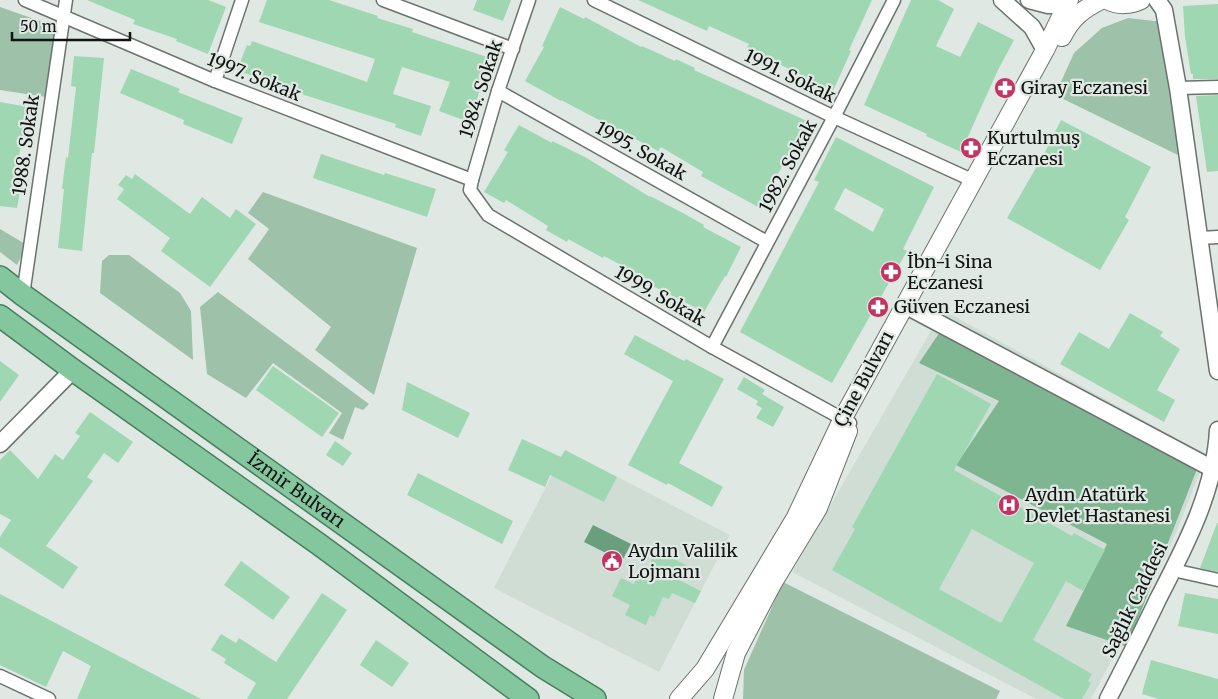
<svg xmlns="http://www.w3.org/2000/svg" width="1218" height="699" font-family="Merriweather,serif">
<rect width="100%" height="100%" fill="#e0e8e3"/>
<g fill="#cfddd4">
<polygon points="943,310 1207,455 1167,555 1091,699 1036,699 792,572"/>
<polygon points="565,450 730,535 659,672 494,588"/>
</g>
<g fill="#9dc1a9">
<polygon points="0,7 57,27 46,97 0,90"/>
<polygon points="1128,18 1163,22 1182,157 1055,95 1074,53 1102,28"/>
<polygon points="263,192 417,248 374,395 315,350 331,327 248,259 269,229 248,213"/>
<polygon points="0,229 27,245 17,265 0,252"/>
<polygon points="109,255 129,255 180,293 191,311 193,360 100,293 102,261"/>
<polygon points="218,292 369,404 363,410 355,407 343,440 329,433 342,413 273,363 246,398 207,374 200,307"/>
<polygon points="783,582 1000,691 996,699 743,699 744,670"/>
</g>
<polygon fill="#7fb692" points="944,326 1199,464 1127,647 1066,626 1107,544 956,465 999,401 919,363"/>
<polygon fill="#699f7c" points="593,525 631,544 622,561 584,542"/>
<g fill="#9fd7b2" fill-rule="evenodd">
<polygon points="87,0 208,0 226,7 208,54 176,41 177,39 133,24 135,20"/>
<polygon points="267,0 329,0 378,16 377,18 413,29 412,32 490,58 477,99 483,101 474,124 439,111 450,82 402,67 393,94 431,106 421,136 395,127 396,124 279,87 237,70 247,45 250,46 252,41 367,82 375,59 259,22"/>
<polygon points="477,0 511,0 503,21 473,10"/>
<polygon points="638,0 872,0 849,50 851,51 833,91 747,48 749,44 709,26 707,31"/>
<polygon points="911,0 938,0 954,9 936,46 960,57 978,22 1014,40 998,70 961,152 926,136 927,134 864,105"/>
<polygon points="1218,4 1218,79 1193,79 1193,74 1191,74 1185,37 1183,6"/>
<polygon points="560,7 584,19 585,17 641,47 642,46 675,61 676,59 695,68 694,70 807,121 789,160 786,159 760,208 701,176 703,172 661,147 658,151 561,100 561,101 525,81 544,47 542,46"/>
<polygon points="74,56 104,58 94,153 92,153 82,251 58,248 64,189 62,189 66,157 68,158 76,87 71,86"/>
<polygon points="131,69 180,89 178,92 243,118 232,144 183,124 184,120 120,93"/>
<polygon points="1218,95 1218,171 1207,172 1196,96"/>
<polygon points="0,102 28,107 18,162 25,164 17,208 0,206"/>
<polygon points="1061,120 1151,167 1125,217 1129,220 1100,270 1007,218 1044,154"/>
<polygon points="519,125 552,143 552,141 585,157 650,197 650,196 683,213 704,225 703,227 741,247 726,277 725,276 704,312 647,283 649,280 604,256 603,258 568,239 567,242 546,230 548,226 506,200 504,203 484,192 508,152 504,150"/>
<path d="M836,137L934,187L903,249L907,251L832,383L740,332L819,182L814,180ZM845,188L884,209L873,232L834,209Z"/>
<polygon points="321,154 384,175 385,173 436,189 427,217 313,178"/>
<polygon points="135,174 190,214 202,197 230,218 236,209 256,224 210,287 161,251 170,238 117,199 124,189 118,185 126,175 132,179"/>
<polygon points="1130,313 1163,332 1160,336 1180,349 1157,390 1175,400 1164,422 1060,364 1079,332 1109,349"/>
<polygon points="635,335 684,361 686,359 724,379 679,463 723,487 712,507 668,483 667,485 628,465 673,381 624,354"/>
<polygon points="0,361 19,375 0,402"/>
<polygon points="273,366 339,413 322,437 256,390"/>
<path d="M937,374L991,404L954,470L1072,536L1074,533L1105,550L1083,591L1066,581L1033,640L1092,674L1088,681L1091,683L1082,699H1064L832,570L855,529L852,527ZM972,529L1034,563L1001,623L939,589Z"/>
<polygon points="744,377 765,390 762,394 784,407 773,427 756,418 762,408 756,405 758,401 737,389"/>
<polygon points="407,382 470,413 458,438 402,410"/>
<polygon points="90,412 133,442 118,463 104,453 87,477 93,481 46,546 78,567 63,589 0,547 0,537 11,520 0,514 0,460 10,450 38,479 55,454 63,460 80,436 75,433"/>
<polygon points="522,439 561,457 565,450 617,477 604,502 550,475 545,487 508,470"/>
<polygon points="335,441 352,453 343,466 326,455"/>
<polygon points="418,473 513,521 502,544 407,495"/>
<polygon points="1217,523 1218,523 1218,572 1200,568"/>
<polygon points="656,550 686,565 679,580 701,591 695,603 672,593 669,599 663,597 654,617 650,615 646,625 625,615 630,605 612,596 621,578 634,584 639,574 644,576"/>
<polygon points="241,561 290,597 273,620 224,585"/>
<polygon points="322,593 347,610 287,699 247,699 256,683 224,663 226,659 211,650 221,634 236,643 239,638 276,662"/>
<polygon points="1185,593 1218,599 1218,634 1178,626"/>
<polygon points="0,594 201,699 77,699 91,666 63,651 46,687 0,665"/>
<polygon points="376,640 409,663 392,687 360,665"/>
<polygon points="1151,660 1218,679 1218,699 1159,699 1142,694"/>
</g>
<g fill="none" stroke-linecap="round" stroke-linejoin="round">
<g stroke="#6c726e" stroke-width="15">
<g id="minor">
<polyline points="25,0 215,81 472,180"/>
<polyline points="383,0 513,49"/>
<polyline points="529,0 498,91 472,180 470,190 488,215 712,347 850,423"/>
<polyline points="594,0 834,117 972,180"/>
<polyline points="215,81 242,0"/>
<polyline points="1178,88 1218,87"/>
<polyline points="498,91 767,242"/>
<polyline points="1200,238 1218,237"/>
<polyline points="23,295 66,0"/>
<polyline points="712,347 834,117 894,0"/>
<polyline points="1173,570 1218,580"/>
<polyline points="0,676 49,699"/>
</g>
</g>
<g stroke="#6c726e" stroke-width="19">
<g id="tertiary">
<polyline points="1002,0 1032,27 1045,50"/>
<polyline points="1029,0 1048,5 1067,5"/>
<polyline points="1157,0 1164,10 1178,88 1218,371"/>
<polyline points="914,310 1213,469"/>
<polyline points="0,444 73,370"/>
<path d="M1108,699C1125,666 1142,633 1158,599C1185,547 1215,490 1218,430"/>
</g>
</g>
<g stroke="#6c726e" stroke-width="20">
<g id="secondary">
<path d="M1107,0C1118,6 1131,5 1141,0"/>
<path d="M1062,37C1072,17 1082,10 1101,0"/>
<polyline points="679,699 705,669 795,519 843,418 1045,50 1069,0"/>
<polyline points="723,699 736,653 772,584 818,508 848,431"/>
</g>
</g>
<g stroke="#487f5d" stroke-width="24">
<g id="trunk">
<path id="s1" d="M0,277L23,295L543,667L595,699"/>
<polyline points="0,316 73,370 320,545 528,699"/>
</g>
</g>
<use href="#minor" stroke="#fff" stroke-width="12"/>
<use href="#tertiary" stroke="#fff" stroke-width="16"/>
<use href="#secondary" stroke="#fff" stroke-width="18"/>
<use href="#trunk" stroke="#84c79e" stroke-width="21"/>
</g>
<defs>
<g id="pharmacy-disc" transform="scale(1.125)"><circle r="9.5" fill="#c23463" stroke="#e0e8e3"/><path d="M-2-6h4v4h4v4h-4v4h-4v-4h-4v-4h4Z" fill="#fff"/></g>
<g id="hospital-disc" transform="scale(1.125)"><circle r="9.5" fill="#c23463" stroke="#e0e8e3"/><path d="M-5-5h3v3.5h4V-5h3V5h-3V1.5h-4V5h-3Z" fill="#fff"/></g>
<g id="civic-disc" transform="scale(1.125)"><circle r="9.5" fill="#c23463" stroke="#e0e8e3"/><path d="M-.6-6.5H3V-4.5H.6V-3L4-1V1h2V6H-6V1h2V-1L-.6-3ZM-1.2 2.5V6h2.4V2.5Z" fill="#fff"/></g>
</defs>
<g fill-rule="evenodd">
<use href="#pharmacy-disc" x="1005" y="88"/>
<use href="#pharmacy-disc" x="971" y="148"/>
<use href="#pharmacy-disc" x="891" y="272"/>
<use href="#pharmacy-disc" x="878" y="307"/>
<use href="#hospital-disc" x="1009" y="505"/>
<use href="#civic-disc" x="612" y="561"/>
</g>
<g text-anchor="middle" stroke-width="4.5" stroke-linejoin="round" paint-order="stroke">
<g font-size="18" fill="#111412" stroke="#e0e8e3">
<text transform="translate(790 76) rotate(26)" y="6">1991. Sokak</text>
<text transform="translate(254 77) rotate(22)" y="6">1997. Sokak</text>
<text transform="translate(481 89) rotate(-72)" y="6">1984. Sokak</text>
<text transform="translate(26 145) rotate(-82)" y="6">1988. Sokak</text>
<text transform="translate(641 151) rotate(29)" y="6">1995. Sokak</text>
<text transform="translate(788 166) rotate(-62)" y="6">1982. Sokak</text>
<text transform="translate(660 296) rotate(30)" y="6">1999. Sokak</text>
<text transform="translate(864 379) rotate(-62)" y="6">Çine Bulvarı</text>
<text dy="6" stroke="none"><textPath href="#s1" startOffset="365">İzmir Bulvarı</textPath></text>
<text transform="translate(1135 600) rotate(-64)" y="6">Sağlık Caddesi</text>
</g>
<g font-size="18" fill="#111412" stroke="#e0e8e3" text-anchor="start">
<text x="1021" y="94">Giray Eczanesi</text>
<text x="987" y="144">Kurtulmuş<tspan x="987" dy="21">Eczanesi</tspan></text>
<text x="907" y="268">İbn-i Sina<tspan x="907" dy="21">Eczanesi</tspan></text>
<text x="894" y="313">Güven Eczanesi</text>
<text x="1025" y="501">Aydın Atatürk<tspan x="1025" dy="21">Devlet Hastanesi</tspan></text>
<text x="628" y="557">Aydın Valilik<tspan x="628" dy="21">Lojmanı</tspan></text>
</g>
</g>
<path d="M12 32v8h118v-8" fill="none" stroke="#111412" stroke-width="2.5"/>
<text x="20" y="32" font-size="15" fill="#111412" stroke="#e0e8e3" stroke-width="4" paint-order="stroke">50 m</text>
</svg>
